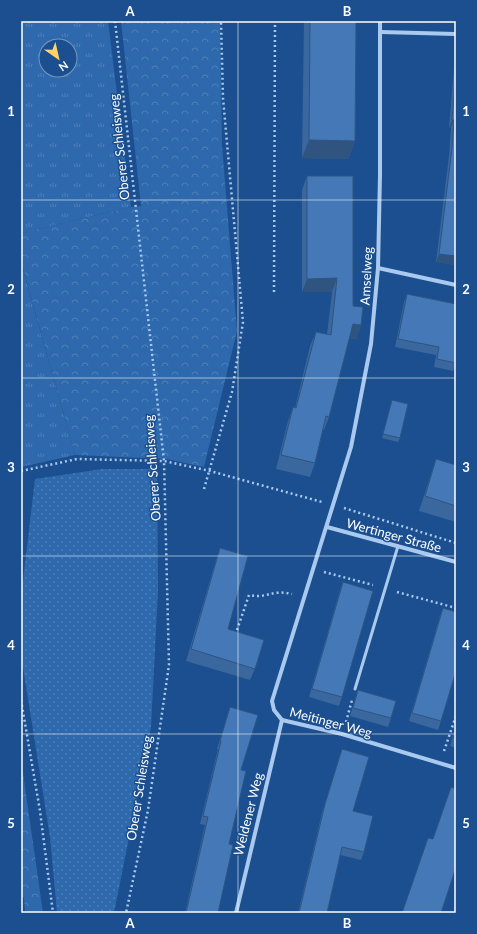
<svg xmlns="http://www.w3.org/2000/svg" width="477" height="934" font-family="Lato,sans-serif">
<defs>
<pattern id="grass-tufts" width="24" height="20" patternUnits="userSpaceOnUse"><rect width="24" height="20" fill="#2e69ad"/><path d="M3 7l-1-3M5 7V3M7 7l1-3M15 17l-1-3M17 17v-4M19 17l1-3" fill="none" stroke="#4d80b9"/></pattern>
<pattern id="forest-crowns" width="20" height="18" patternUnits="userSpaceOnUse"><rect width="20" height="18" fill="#2e69ad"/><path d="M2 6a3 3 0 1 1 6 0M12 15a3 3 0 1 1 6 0" fill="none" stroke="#4d80b9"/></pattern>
<pattern id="garden-dots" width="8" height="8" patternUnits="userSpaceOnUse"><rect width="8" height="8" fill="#2e69ad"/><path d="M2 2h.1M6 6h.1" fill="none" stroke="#4d80b9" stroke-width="1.8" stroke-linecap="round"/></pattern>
</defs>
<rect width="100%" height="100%" fill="#1b4f8f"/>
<g fill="url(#grass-tufts)" fill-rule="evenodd">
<path d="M21,21H108L131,207L21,233ZM46,46H70V70H46Z"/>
<polygon points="21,262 75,455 21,467"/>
</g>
<g fill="url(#forest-crowns)">
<polygon points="121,21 220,21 222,145 237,331 204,467 167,459 75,455 21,261 21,233 131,207 141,206"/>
<polygon points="21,759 43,913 25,913 24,897 21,897"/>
</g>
<polygon fill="url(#garden-dots)" points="102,469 157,469 158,591 151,727 114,913 57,913 50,837 21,655 21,598 35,479"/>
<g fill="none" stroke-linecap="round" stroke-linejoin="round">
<g stroke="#a9c9ee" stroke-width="2.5" stroke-dasharray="2 3" stroke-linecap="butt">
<polyline points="115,21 164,461 169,665 148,810 126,913"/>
<polyline points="274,292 275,21"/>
<polyline points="21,471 77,459 164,461 210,471 322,502"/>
<polyline points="204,489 232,392 243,322 223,98 221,21"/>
<polyline points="344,508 456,543"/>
<polyline points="324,572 373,585"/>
<polyline points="397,592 456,608"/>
<path d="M237,630L249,595C267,599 272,589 292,594"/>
<polyline points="21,700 40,811 53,913"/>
<polyline points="346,722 352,700"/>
<polyline points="444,751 456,716"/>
</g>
<polyline stroke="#a9c9ee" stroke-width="3" points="355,689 398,546"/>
<g stroke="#a9c9ee" stroke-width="4">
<polyline points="380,21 380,175 378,268 371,344 351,447 272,701 274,710 282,720 342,734 456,768"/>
<polyline points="381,32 456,34"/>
<polyline points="378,268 456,285"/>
<polyline points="327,527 456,562"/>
<polyline points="236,913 282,720"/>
</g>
</g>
<g fill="#3a679d">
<polygon points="304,21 356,21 355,141 348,159 302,158"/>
<polygon points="456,63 456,265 436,262 449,156 451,128 449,128 454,69"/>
<polygon points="307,176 361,325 356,339 349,338 329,417 324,430 323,430 315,463 310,477 276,469 288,421 293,407 295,408 310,346 316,332 327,334 332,292 302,292 302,190"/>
<polygon points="407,294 456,304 456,363 453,371 434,367 436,355 395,347 404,302"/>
<polygon points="392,400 400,438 398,442 382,438"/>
<polygon points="436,459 456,465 456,522 419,511 431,474"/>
<polygon points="220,548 228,629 255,669 250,680 186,661 216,560"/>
<polygon points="343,582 342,697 339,706 309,697 340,590"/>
<polygon points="443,608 441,721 438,730 409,721 440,616"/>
<polygon points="358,690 391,718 388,727 350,716"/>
<polygon points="230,707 241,770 218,913 185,913 205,825 200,824 218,749 217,749"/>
<polygon points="456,725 456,748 450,746"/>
<polygon points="342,749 353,811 364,852 361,860 340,855 327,913 298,913 322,813"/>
</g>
<g fill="#305480">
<polygon points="452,120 454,120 451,128 449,128"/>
<polygon points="309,140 355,141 348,159 302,158"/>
<polygon points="439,254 456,256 456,265 436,262"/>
<polygon points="337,278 332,292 302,292 307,279"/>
<polygon points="353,324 361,325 356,339 347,338"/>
</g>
<g fill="#4478b7" stroke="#305480">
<polygon points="310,21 356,21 355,141 309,140"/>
<polygon points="456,69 456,256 439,254 452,148 454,120 452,120"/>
<polygon points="307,176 353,176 353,306 363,307 361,325 353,324 329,417 326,416 315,463 281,455 293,407 296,408 316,332 331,335 337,278 307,279"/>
<polygon points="407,294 456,304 456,363 437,359 439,347 398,339"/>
<polygon points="392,400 408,404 400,438 383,434"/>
<polygon points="436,459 456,465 456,506 425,496"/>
<polygon points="220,548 248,556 228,629 264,640 255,669 191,649"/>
<polygon points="343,582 373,591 342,697 312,689"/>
<polygon points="443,608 456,612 456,671 441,721 412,713"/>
<polygon points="358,690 396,701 391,718 353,708"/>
<polygon points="230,707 258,715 241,770 246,771 229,844 233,845 218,913 186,913 208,817 203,816 221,741 220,741"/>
<polygon points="456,726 456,738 453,738"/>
<polygon points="342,749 369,757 353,811 373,816 364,852 342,847 327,913 299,913 325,804"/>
<polygon points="451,787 456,789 456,867 441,913 402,913 428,838 433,839"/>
</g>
<path fill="none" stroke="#fff" stroke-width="1" stroke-opacity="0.55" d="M238,21V913M21,200H456M21,378H456M21,556H456M21,734H456"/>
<g text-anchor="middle" stroke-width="3" stroke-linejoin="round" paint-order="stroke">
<g font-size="13" fill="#fff" stroke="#1b4f8f">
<text transform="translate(119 147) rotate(-96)" y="5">Oberer Schleisweg</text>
<text transform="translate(366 276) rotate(-87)" y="5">Amselweg</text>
<text transform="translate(152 468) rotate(-94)" y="5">Oberer Schleisweg</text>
<text transform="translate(394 535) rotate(15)" y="5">Wertinger Straße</text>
<text transform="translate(331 722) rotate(15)" y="5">Meitinger Weg</text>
<text transform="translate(139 788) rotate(-81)" y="5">Oberer Schleisweg</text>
<text transform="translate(248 814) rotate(-76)" y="5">Weldener Weg</text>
</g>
</g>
<rect width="477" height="934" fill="none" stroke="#1b4f8f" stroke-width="44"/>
<g transform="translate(58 58) rotate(146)"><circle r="19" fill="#1b4f8f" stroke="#7695bc"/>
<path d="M0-3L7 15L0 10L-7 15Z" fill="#ffd166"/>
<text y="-6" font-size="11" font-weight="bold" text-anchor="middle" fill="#ffffff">N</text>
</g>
<rect x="22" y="22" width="433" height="890" fill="none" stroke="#fff" stroke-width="1.5"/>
<g font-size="13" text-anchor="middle" font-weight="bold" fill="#fff">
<text x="130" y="16">A</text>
<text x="347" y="16">B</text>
<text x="11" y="116">1</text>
<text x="466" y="116">1</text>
<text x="11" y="294">2</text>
<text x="466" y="294">2</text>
<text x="11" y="472">3</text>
<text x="466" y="472">3</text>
<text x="11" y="650">4</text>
<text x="466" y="650">4</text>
<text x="11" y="828">5</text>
<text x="466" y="828">5</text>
<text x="130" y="928">A</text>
<text x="347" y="928">B</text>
</g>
</svg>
